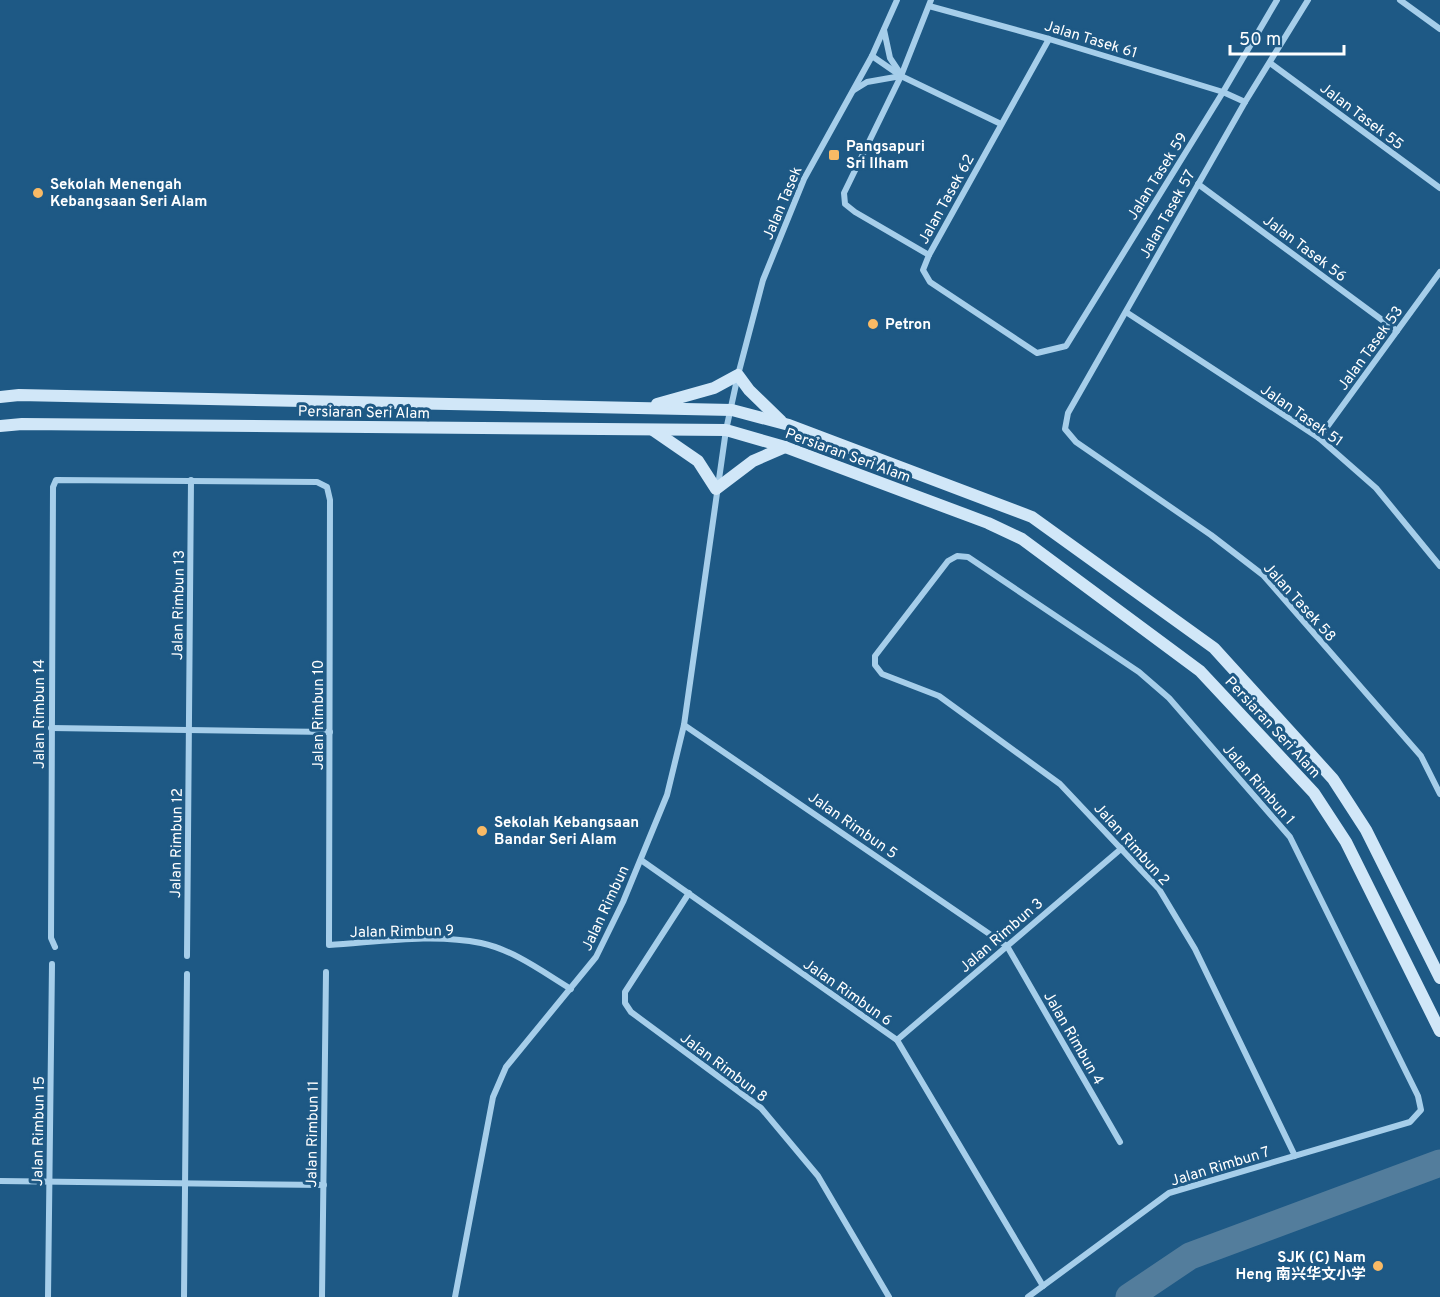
<svg xmlns="http://www.w3.org/2000/svg" width="1440" height="1297" font-family="Overpass,'Noto Sans SC',sans-serif">
<rect width="100%" height="100%" fill="#1e5985"/>
<g fill="none" stroke-linecap="round" stroke-linejoin="round">
<polyline stroke="#537d9c" stroke-width="27" points="1129,1297 1190,1256 1440,1163"/>
<g stroke="#a6ceea" stroke-width="6">
<polyline points="1308,0 1245,102 1068,413 1065,429 1076,442 1211,535 1263,575 1421,756 1440,794"/>
<polyline points="1400,0 1440,29"/>
<polyline points="929,6 1049,39 1223,92 1245,102"/>
<polyline points="884,30 890,58 900,73"/>
<polyline points="1049,39 929,255 923,270 930,282 1037,353 1066,346 1223,92 1277,0"/>
<polyline points="872,56 901,76 1001,124"/>
<polyline points="1270,63 1440,188"/>
<polyline points="854,90 867,82 901,76"/>
<polyline points="1198,184 1397,331"/>
<polyline points="929,255 855,212 845,204 844,193 901,76 931,0"/>
<polyline points="1126,312 1319,438 1376,488 1440,566"/>
<polyline points="1319,438 1440,272"/>
<polyline points="684,725 1007,946 1120,1142"/>
<polyline points="51,728 330,732"/>
<polyline points="641,860 897,1040 1043,1286"/>
<polyline points="689,893 625,992 625,1003 631,1012 761,1108 818,1176 889,1297"/>
<path d="M55,947L51,938L53,487L56,480L317,482L327,487L330,500L329,945C378,942 433,933 481,943C514,950 543,972 571,989"/>
<polyline points="187,956 191,480"/>
<polyline points="897,1040 1122,848"/>
<polyline points="0,1181 324,1185"/>
<polyline points="48,1297 52,964"/>
<polyline points="184,1297 187,974"/>
<polyline points="322,1297 326,972"/>
<polyline points="455,1297 493,1097 506,1067 596,957 623,902 667,795 684,725 726,430 738,375 763,280 804,179 872,56 897,0"/>
<polyline points="1028,1297 1169,1193 1410,1122 1421,1110 1418,1096 1290,837 1169,698 1139,672 968,557 957,556 948,561 875,656 875,665 882,674 939,696 1060,784 1159,889 1195,949 1295,1156"/>
</g>
<g stroke="#d1e7f8" stroke-width="12">
<polyline points="0,397 19,395 732,410 789,425 1032,517 1214,648 1333,779 1366,830 1440,978"/>
<polyline points="657,404 714,388 738,375 749,390 781,421"/>
<polyline points="0,426 22,424 726,430 785,447 988,523 1022,539 1200,671 1314,793 1346,842 1440,1031"/>
<polyline points="653,430 698,461 716,489 753,461 785,447"/>
</g>
</g>
<g fill="#f9ba65" stroke="#1e5985" stroke-width="2">
<rect x="828" y="149" width="12" height="12" rx="3"/>
<circle cx="38" cy="193" r="6"/>
<circle cx="873" cy="324" r="6"/>
<circle cx="482" cy="831" r="6"/>
<circle cx="1378" cy="1266" r="6"/>
</g>
<g text-anchor="middle" stroke-width="6" stroke-linejoin="round" paint-order="stroke">
<g font-size="15" fill="#fff" stroke="#1e5985">
<text transform="translate(1091 39) rotate(17)" y="5">Jalan Tasek 61</text>
<text transform="translate(1362 116) rotate(37)" y="5">Jalan Tasek 55</text>
<text transform="translate(1157 176) rotate(-58)" y="5">Jalan Tasek 59</text>
<text transform="translate(946 199) rotate(-61)" y="5">Jalan Tasek 62</text>
<text transform="translate(782 203) rotate(-67)" y="5">Jalan Tasek</text>
<text transform="translate(1167 214) rotate(-61)" y="5">Jalan Tasek 57</text>
<text transform="translate(1305 248) rotate(37)" y="5">Jalan Tasek 56</text>
<text transform="translate(1370 348) rotate(-54)" y="5">Jalan Tasek 53</text>
<text transform="translate(364 412) rotate(1)" y="5">Persiaran Seri Alam</text>
<text transform="translate(1302 415) rotate(35)" y="5">Jalan Tasek 51</text>
<text transform="translate(848 455) rotate(20)" y="5">Persiaran Seri Alam</text>
<text transform="translate(1300 602) rotate(48)" y="5">Jalan Tasek 58</text>
<text transform="translate(178 605) rotate(-89)" y="5">Jalan Rimbun 13</text>
<text transform="translate(39 714) rotate(-90)" y="5">Jalan Rimbun 14</text>
<text transform="translate(318 715) rotate(-90)" y="5">Jalan Rimbun 10</text>
<text transform="translate(1273 727) rotate(47)" y="5">Persiaran Seri Alam</text>
<text transform="translate(1259 784) rotate(49)" y="5">Jalan Rimbun 1</text>
<text transform="translate(853 825) rotate(35)" y="5">Jalan Rimbun 5</text>
<text transform="translate(176 843) rotate(-89)" y="5">Jalan Rimbun 12</text>
<text transform="translate(1132 844) rotate(48)" y="5">Jalan Rimbun 2</text>
<text transform="translate(605 908) rotate(-65)" y="5">Jalan Rimbun</text>
<text transform="translate(402 931) rotate(-1)" y="5">Jalan Rimbun 9</text>
<text transform="translate(1001 935) rotate(-41)" y="5">Jalan Rimbun 3</text>
<text transform="translate(848 992) rotate(35)" y="5">Jalan Rimbun 6</text>
<text transform="translate(1074 1038) rotate(60)" y="5">Jalan Rimbun 4</text>
<text transform="translate(724 1067) rotate(37)" y="5">Jalan Rimbun 8</text>
<text transform="translate(38 1131) rotate(-89)" y="5">Jalan Rimbun 15</text>
<text transform="translate(312 1134) rotate(-89)" y="5">Jalan Rimbun 11</text>
<text transform="translate(1220 1166) rotate(-17)" y="5">Jalan Rimbun 7</text>
</g>
<g font-size="15" font-weight="bold" fill="#fff" stroke="#1e5985" text-anchor="start">
<text x="846" y="151">Pangsapuri<tspan x="846" dy="17">Sri Ilham</tspan></text>
<text x="50" y="189">Sekolah Menengah<tspan x="50" dy="17">Kebangsaan Seri Alam</tspan></text>
<text x="885" y="329">Petron</text>
<text x="494" y="827">Sekolah Kebangsaan<tspan x="494" dy="17">Bandar Seri Alam</tspan></text>
<text x="1366" y="1262" text-anchor="end">SJK (C) Nam<tspan x="1366" dy="17">Heng 南兴华文小学</tspan></text>
</g>
</g>
<path d="M1230 45v9h114v-9" fill="none" stroke="#ffffff" stroke-width="3"/>
<text x="1239" y="45" font-size="18" fill="#ffffff" stroke="#1e5985" stroke-width="4.5" paint-order="stroke">50 m</text>
</svg>
